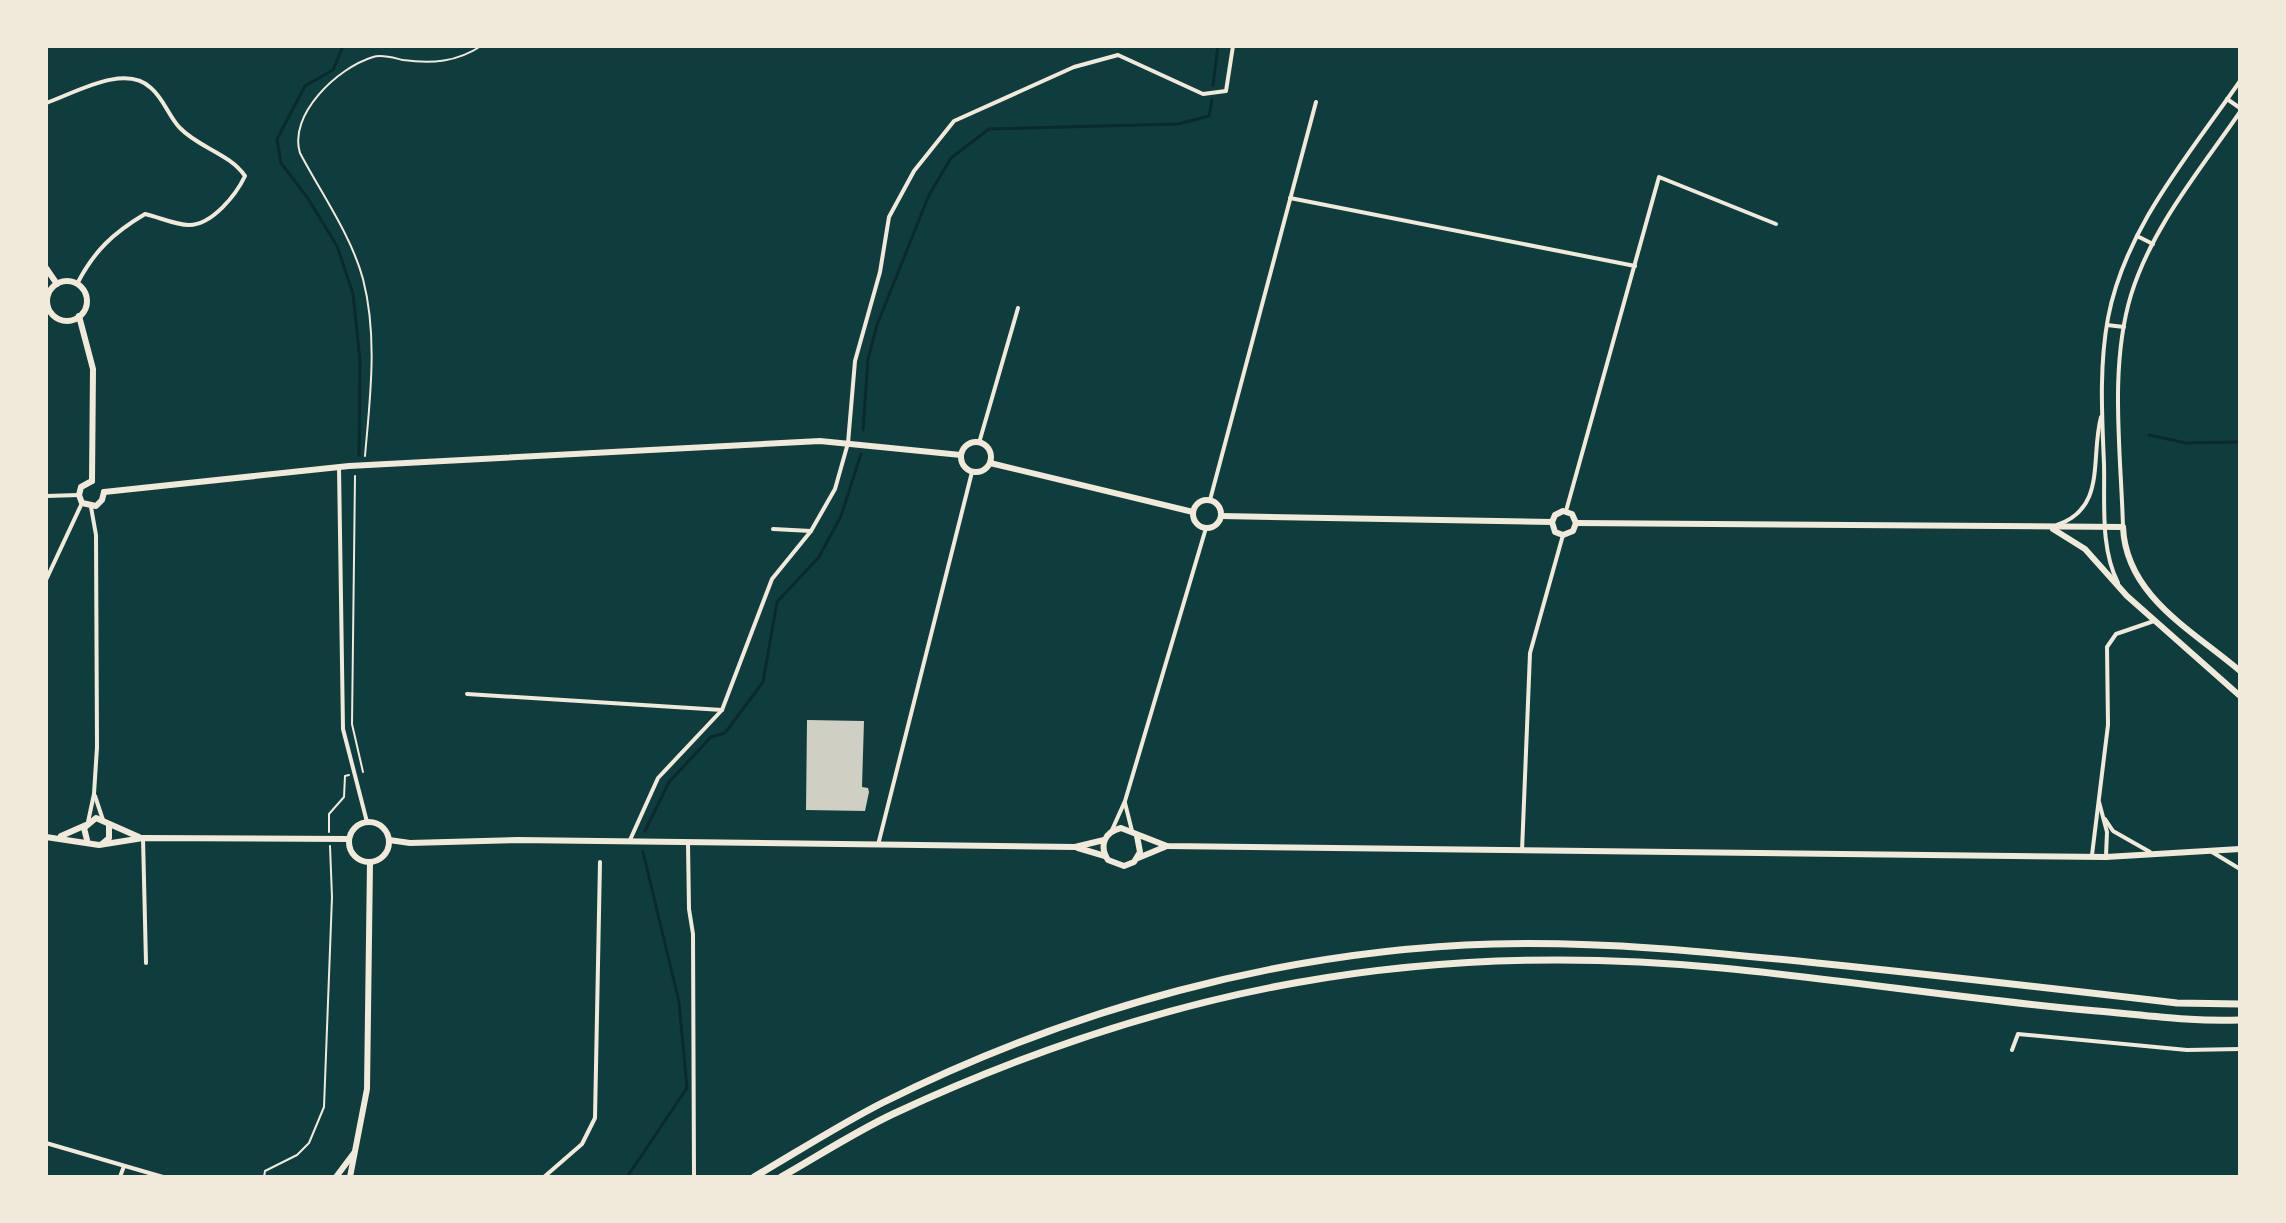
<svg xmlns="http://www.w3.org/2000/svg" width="2286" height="1223" font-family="Georgia,serif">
<rect width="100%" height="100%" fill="#0f3d3e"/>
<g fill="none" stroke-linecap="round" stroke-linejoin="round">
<g stroke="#0a2a2b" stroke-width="3">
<polyline points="343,46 333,70 305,86 277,139 281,163 307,197 337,246 353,294 360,361 359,455"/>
<polyline points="1213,85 1218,46"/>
<polyline points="863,430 868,359 877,325 929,195 951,158 989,129 1178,124 1209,116 1212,100"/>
<polyline points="2149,435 2186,443 2240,442"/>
<polyline points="645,831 669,782 711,737 725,733 763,682 777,602 819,557 841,516 861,454"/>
<polyline points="627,1177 687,1088 679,1002 643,852"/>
</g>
</g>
<polygon fill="#cfcfc3" points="807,720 864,721 862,787 868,788 869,792 865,811 806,810"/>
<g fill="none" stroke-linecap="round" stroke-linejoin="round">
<g stroke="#f1e9da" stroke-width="2">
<path d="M365,456C370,398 378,337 363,279C351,235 321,193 300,153C288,115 337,68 373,57C382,54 394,58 403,60C432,64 457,62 481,46"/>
<polyline points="355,476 352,724 363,772"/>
<polyline points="329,832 329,814 344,797 345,776 349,775"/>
<polyline points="264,1177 265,1171 297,1155 309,1143 324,1107 332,897 330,846"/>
</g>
<g stroke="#f1e9da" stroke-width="4">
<polyline points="2227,99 2240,108"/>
<path d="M46,103C75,93 125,63 151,88C164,99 169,117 180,128C199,148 229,153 245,176C236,195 212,225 189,225C175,225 159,217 145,214C113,233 94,251 77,284"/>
<polyline points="1290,198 1635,266"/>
<polyline points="2137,236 2153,244"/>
<polyline points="2107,325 2124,327"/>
<polyline points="979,443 1018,308"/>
<polyline points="339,467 343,729 367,822"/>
<polyline points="46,496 79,495"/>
<polyline points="1210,500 1316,102"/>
<polyline points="1566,511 1659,177 1776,224"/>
<path d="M2057,525C2107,508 2090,458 2101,417"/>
<path d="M2123,527C2121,452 2109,368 2131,295C2152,227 2200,170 2240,112"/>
<polyline points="773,529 811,531"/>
<polyline points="46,580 82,503"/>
<path d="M2118,583C2100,547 2105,503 2104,464C2102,416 2099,366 2108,318C2125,228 2189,155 2240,81"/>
<polyline points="467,694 722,710"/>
<polyline points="95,796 103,820"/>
<polyline points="2099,802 2107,832 2106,856"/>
<polyline points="1125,803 1132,831"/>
<polyline points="2105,819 2113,831 2150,852"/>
<polyline points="88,822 94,794 97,747 96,535 91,507"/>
<polyline points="1112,830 1125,801 1206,528"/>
<polyline points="143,838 146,963"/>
<polyline points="630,840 658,778 722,710 772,579 811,531 835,489 848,443 855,361 880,272 889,217 914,171 954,121 1074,67 1118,55 1203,94 1226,91 1233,46"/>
<polyline points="688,843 689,909 693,934 694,1177"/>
<polyline points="878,845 972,472"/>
<polyline points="1522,851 1530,653 1563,535"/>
<polyline points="2212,852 2240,869"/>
<polyline points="2092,855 2108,725 2107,647 2116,634 2154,621"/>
<polyline points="2012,1050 2018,1034 2187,1050 2240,1049"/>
<polyline points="46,1143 163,1177"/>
<polyline points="120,1177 124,1166"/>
<polyline points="544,1177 582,1144 595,1118 600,862"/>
</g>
<g stroke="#f1e9da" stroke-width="6">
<polyline points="46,268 57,284"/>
<circle cx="67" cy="301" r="20"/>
<polyline points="79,316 93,369 92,481"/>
<circle cx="976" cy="457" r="15"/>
<polyline points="990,463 1193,512"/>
<polyline points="92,481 81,487 79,495 82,503 96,506 102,500 104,492"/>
<polyline points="104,492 349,466 820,441 961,455"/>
<circle cx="1207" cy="514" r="14"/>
<polyline points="1221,516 1552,522"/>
<polyline points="1552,522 1555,532 1563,535 1573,531 1576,523"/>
<polyline points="1552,522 1555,515 1563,511 1572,514 1576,523"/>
<path d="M1576,523L2123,527C2126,596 2192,630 2240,671"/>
<polyline points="2053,529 2085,549 2127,596 2240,696"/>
<circle cx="369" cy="842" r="20"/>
<polyline points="61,836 86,825"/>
<path d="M1137,836L1140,852L1134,862L1124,866L1108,860C1099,846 1104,832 1121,828L1167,846L2106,857L2240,849"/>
<polyline points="46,837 99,845 143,838 349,839"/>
<polyline points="87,840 84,828 96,818 139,837"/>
<polyline points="389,840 410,843 517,840 1075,847 1104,840"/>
<polyline points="102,844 109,838 109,825"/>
<polyline points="1078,848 1105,856"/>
<polyline points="1138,858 1167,846"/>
<polyline points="336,1177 354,1153"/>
<polyline points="350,1177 367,1089 370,862"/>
</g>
<g stroke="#f1e9da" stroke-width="7">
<path d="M754,1177C797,1152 839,1125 882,1103C1070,1009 1282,950 1493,944C1602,941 1709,952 1817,963C1937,975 2057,989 2177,1003L2240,1004"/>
<path d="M781,1177C818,1156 855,1132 893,1114C1166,987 1422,939 1722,968C1847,980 1972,1000 2097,1011C2144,1015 2192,1022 2240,1020"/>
</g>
</g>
<rect width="2286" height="1223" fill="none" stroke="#f1e9da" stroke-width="96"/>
</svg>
